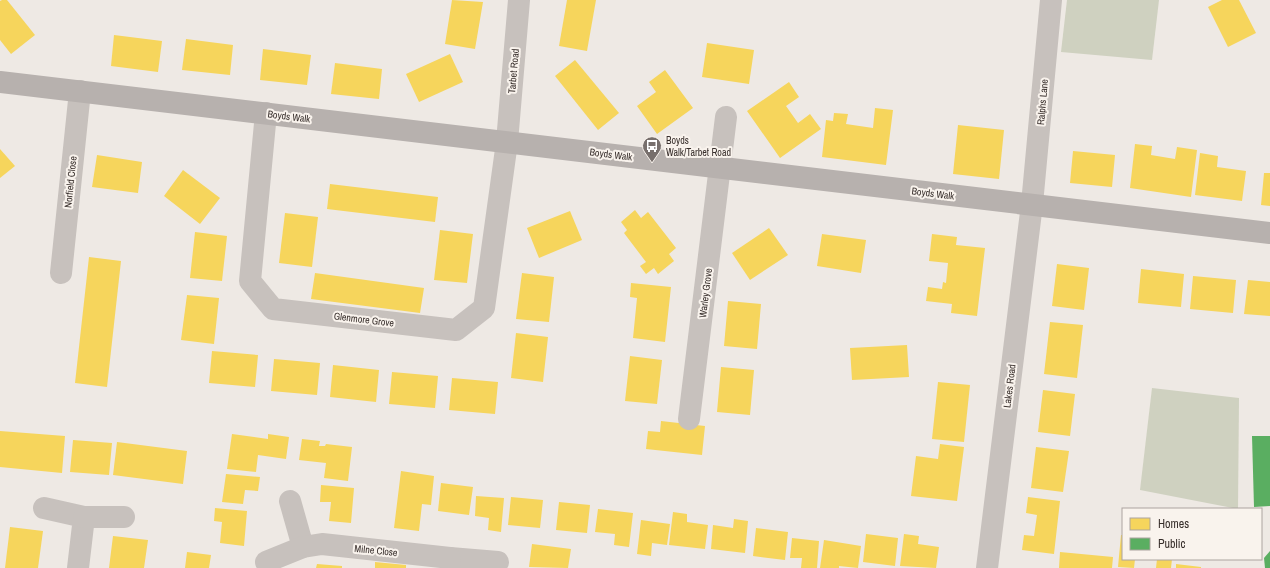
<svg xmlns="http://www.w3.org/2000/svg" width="1270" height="568" font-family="'Archivo Narrow',sans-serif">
<rect width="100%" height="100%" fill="#eee9e4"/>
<g fill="#cfd1c0">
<polygon points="1067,0 1159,0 1152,60 1061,52"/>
<polygon points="1152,388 1239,398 1238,509 1140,490"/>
</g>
<g fill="#f6d55c">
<polygon points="2,0 7,0 35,35 11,54 0,40 0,1"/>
<polygon points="452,0 483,2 475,49 445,44"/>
<polygon points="567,0 596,0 587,51 559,46"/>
<polygon points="1222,0 1239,0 1256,33 1228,47 1208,7"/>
<polygon points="114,35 162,41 158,72 111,66"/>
<polygon points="186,39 233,45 230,75 182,70"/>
<polygon points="707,43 754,50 749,84 702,77"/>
<polygon points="263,49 311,55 307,85 260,80"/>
<polygon points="450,54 463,82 419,102 406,74"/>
<polygon points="575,60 619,113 598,130 555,76"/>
<polygon points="335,63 382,69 379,99 331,94"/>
<polygon points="665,70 693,108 657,134 637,106 656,92 649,82"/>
<polygon points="789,82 799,97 786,106 798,123 810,114 821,129 780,158 747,111"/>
<polygon points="875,108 893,110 886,165 822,157 826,120 833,121 834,113 848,114 846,124 873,128"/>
<polygon points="958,125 1004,130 999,179 953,174"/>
<polygon points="1135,144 1152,146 1151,155 1175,159 1177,147 1197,150 1191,197 1130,188"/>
<polygon points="0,149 15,166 0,178"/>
<polygon points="1073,151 1115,155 1112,187 1070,183"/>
<polygon points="1200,153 1218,156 1217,167 1246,171 1242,201 1195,195"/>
<polygon points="97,155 142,162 138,193 92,187"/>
<polygon points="183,170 220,198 200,224 164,196"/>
<polygon points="1264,173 1270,173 1270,206 1261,205"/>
<polygon points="330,184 438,197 435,222 327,209"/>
<polygon points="635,210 641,218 648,212 676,248 669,254 674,261 658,274 654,268 646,274 640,266 646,262 624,233 627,230 621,222"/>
<polygon points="570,211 582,240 539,258 527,228"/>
<polygon points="285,213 318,217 312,267 279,263"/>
<polygon points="769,228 788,255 750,280 732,253"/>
<polygon points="440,230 473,234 467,283 434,280"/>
<polygon points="195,232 227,236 222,281 190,278"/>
<polygon points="822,234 866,240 861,273 817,266"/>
<polygon points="932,234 957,237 956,245 985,248 977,316 951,313 952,304 926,301 928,287 942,289 943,282 946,283 948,263 929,261"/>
<polygon points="89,257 121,261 107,387 75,383"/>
<polygon points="1057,264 1089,268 1084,310 1052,306"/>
<polygon points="1141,269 1184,274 1181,307 1138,303"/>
<polygon points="315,273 424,288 420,313 311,299"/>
<polygon points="522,273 554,277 549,322 516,319"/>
<polygon points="1193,276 1236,280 1233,313 1190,309"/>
<polygon points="1248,280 1270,282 1270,316 1244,314"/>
<polygon points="631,283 671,287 665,342 633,338 637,298 630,297"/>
<polygon points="187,295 219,298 214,344 181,340"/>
<polygon points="728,301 761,304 757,349 724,346"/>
<polygon points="1050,322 1083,325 1077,378 1044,374"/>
<polygon points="516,333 548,337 543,382 511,378"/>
<polygon points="907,345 909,377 852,380 850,348"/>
<polygon points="212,351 258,355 255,387 209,383"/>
<polygon points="630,356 662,360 657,404 625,401"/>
<polygon points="274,359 320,363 317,395 271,391"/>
<polygon points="333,365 379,370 376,402 330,397"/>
<polygon points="721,367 754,370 750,415 717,412"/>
<polygon points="392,372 438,376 435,408 389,404"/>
<polygon points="452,378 498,382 495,414 449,410"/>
<polygon points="938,382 970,385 964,442 932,439"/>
<polygon points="1043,390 1075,394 1070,436 1038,432"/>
<polygon points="661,421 705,426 702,455 646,449 648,431 660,432"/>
<polygon points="0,431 65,436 62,473 0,467"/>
<polygon points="232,434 268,439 268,434 289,437 286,459 258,455 256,472 227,469"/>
<polygon points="302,439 320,441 319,446 325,446 326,444 352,447 348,481 324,478 326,463 299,460"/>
<polygon points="73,440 112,443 109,475 70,472"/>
<polygon points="117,442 187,451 183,484 113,475"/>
<polygon points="940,444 964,447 957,501 911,496 916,456 938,459"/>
<polygon points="1036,447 1069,451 1063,492 1031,488"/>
<polygon points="401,471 434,476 431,505 422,504 419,531 394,528"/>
<polygon points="226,474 260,477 258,491 245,490 243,504 222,502"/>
<polygon points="441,483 473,487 469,515 438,511"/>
<polygon points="321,485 354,488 351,523 329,521 331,502 320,502"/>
<polygon points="476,496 504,498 501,532 488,530 489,518 475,516"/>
<polygon points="511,497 543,500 540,528 508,525"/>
<polygon points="1028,497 1060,501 1054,554 1022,550 1024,535 1034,536 1037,515 1026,513"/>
<polygon points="559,502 590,505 587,533 556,530"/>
<polygon points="215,508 247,511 244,546 220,543 222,522 214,521"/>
<polygon points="598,509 633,513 629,547 614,545 615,534 595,532"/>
<polygon points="673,512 687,514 687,522 708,525 705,549 669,545"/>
<polygon points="734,519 748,521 745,553 711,549 713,525 733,528"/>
<polygon points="641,520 670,524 667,545 652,543 651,556 637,554"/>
<polygon points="10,527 43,531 38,568 5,568"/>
<polygon points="756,528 788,532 785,560 753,556"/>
<polygon points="866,534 898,538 895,566 863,562"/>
<polygon points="904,534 919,536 918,544 939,547 936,568 900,566"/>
<polygon points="1121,535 1123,535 1123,559 1135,559 1134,568 1118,567"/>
<polygon points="113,536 148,540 144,568 109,568"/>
<polygon points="792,538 819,541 817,568 801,568 802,558 790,558"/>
<polygon points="824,540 861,546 858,568 839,566 839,568 820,568"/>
<polygon points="532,544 571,549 568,568 529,567"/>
<polygon points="187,552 211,555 209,568 185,568"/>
<polygon points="1060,552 1113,557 1112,568 1059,568"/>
<polygon points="1157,559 1172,559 1171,568 1156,568"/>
<polygon points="375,562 406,565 406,568 375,568"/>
<polygon points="317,564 342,566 342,568 316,568"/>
<polygon points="1176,564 1201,567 1201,568 1176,568"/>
</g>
<g fill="#5aae61">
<polygon points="1252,436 1270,436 1270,506 1254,507"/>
<polygon points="1270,551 1270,568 1265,568 1264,558"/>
</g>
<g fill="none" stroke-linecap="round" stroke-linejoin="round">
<g stroke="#c7c1bd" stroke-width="22">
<polyline points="266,113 250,281 273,309 456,330 484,308 507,142 519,0"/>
<polyline points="61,273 80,91"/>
<polyline points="689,419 726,117"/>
<polyline points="290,501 303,547"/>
<polyline points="44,508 84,517 78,568"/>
<polyline points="84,517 124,517"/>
<polyline points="450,558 498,562"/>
<polyline points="266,562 303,547 322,544 450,558 449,568"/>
<polyline points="987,568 1032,204 1051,0"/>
</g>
<polyline stroke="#b7b1ae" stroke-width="22" points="0,82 1270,233"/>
</g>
<defs>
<g id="bus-pin" transform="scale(1)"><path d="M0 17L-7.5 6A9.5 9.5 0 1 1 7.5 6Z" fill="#776f6c" stroke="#f9f3ed"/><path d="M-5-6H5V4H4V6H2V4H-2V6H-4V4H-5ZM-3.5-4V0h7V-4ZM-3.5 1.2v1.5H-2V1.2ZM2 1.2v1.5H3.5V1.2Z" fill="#fff"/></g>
</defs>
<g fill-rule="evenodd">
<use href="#bus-pin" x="652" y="146"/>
</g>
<g text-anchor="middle" stroke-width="4" stroke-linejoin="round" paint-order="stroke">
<g font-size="10" fill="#372e2b" stroke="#f9f3ed">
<text transform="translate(513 71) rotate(-85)" y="4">Tarbet Road</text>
<text transform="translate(1042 102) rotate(-85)" y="4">Ralphs Lane</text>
<text transform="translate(289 116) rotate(7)" y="4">Boyds Walk</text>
<text transform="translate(611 154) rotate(7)" y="4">Boyds Walk</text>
<text transform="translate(70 182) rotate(-84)" y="4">Norfield Close</text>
<text transform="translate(933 193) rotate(7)" y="4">Boyds Walk</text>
<text transform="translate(705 293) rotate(-83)" y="4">Warley Grove</text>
<text transform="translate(364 319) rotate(7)" y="4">Glenmore Grove</text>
<text transform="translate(1009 386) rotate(-83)" y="4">Lakes Road</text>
<text transform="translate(376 550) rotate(6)" y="4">Milne Close</text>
</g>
<g font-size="10" fill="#372e2b" stroke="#f9f3ed" text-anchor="start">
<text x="666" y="144">Boyds<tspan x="666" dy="12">Walk/Tarbet Road</tspan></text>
</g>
</g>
<rect x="1122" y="508" width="140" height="52" fill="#f9f3ed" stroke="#aba49f"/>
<rect x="1130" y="518" width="20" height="12" fill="#f6d55c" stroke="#aba49f"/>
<text x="1158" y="528" font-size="12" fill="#372e2b">Homes</text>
<rect x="1130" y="538" width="20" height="12" fill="#5aae61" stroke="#aba49f"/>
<text x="1158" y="548" font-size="12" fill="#372e2b">Public</text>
</svg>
